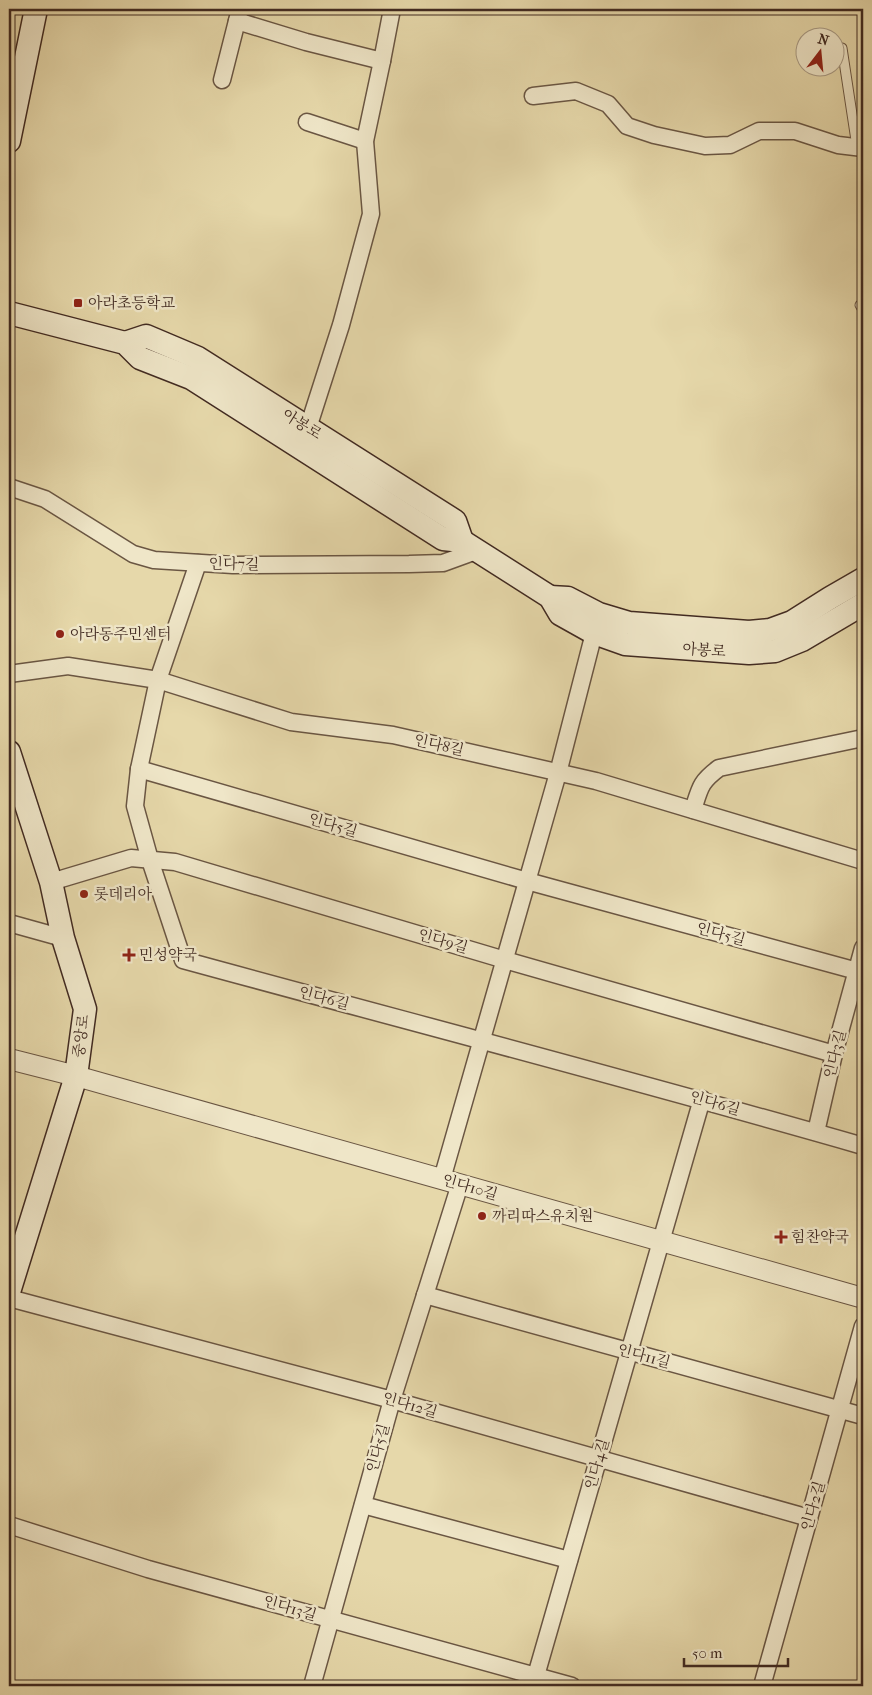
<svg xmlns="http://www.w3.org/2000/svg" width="872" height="1695" font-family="'IM FELL French Canon','Noto Serif KR',serif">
<rect width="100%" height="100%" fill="#e6d8aa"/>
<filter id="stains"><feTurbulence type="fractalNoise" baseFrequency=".004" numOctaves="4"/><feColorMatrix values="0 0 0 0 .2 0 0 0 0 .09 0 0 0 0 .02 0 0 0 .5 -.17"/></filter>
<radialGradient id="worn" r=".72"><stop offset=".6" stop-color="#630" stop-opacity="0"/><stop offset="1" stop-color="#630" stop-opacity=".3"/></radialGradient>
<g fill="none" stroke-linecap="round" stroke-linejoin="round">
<g stroke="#6a5643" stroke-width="11">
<g id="service">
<polyline points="842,48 857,147"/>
<polyline points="860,305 863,310"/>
</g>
</g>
<g stroke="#6a5643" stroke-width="19">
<g id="minor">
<polyline points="237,21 306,42 382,61 392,9"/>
<polyline points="222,80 240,9"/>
<polyline points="533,96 576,91 608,104 627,126 654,135 705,146 730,145 759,131 795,131 838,145 863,148"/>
<polyline points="307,122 365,141"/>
<polyline points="308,428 341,325 371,214 365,141 382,61"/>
<polyline points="9,487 45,499 133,554 154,560 233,565 409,564 443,563 476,551"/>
<path d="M198,563L158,680L139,769L135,806L150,860L183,960C410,1022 637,1081 863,1146"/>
<polyline points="9,674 68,666 158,680 291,722 393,735 596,781 863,861"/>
<polyline points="139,769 527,881 857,971"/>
<path d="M693,810C700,788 700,782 719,768L863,738"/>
<polyline points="51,882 131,858 175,862 505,960 834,1054"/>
<polyline points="9,923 63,938"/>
<polyline points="816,1132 834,1054 863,948"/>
<polyline points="442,1179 558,773 594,633"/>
<polyline points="425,1295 863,1416"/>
<polyline points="9,1298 392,1400 809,1518"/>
<polyline points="363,1505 569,1560"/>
<polyline points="9,1525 148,1569 572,1686"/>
<polyline points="312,1686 392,1400 460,1184"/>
<polyline points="533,1686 702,1099"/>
<polyline points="762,1686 863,1326"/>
</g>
</g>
<g stroke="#6a5643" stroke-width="22">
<polyline id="tertiary" points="9,1059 76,1076 863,1298"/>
</g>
<g stroke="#412a21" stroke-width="25">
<g id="secondary">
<polyline points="9,141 36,9"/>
<polyline points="9,313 125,343 140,358 191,378 443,539 462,541 550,597 560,614 594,633 625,644 749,653 775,651 802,640 863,604"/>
<polyline points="125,343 146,336 198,358 455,521 462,541"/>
<polyline points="550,597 568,598 599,614 629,623 749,632 770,630 792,622 830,598 863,579"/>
<polyline points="9,752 51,882 63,938 85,1009 76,1076 9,1292"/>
</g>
</g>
<use href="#service" stroke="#efe6c8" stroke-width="9"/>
<use href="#minor" stroke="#efe6c8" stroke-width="16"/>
<use href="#tertiary" stroke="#efe6c8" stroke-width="20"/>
<use href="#secondary" stroke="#efe6c8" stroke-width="22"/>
</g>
<g fill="#8f2418" stroke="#efe6c8" stroke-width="2">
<rect x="73" y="298" width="10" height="10" rx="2.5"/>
<circle cx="60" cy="634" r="5"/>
<circle cx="84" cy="894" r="5"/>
<path d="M126.5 947.5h5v5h5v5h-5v5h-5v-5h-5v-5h5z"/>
<circle cx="482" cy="1216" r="5"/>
<path d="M778.5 1229.5h5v5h5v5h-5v5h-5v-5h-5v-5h5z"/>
</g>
<g text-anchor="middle" stroke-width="5" stroke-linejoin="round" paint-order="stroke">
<g font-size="15" fill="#412a21" stroke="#efe6c8" text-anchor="start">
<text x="88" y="308">아라초등학교</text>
<text x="70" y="639">아라동주민센터</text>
<text x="94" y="899">롯데리아</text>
<text x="139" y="960">민성약국</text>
<text x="492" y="1221">까리따스유치원</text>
<text x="791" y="1242">힘찬약국</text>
</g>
<g font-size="15" fill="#412a21" stroke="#efe6c8">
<text transform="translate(302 424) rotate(32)" y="5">아봉로</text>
<text transform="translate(234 564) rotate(1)" y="5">인다7길</text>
<text transform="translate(704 650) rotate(4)" y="5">아봉로</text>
<text transform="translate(439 745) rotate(13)" y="5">인다8길</text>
<text transform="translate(333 825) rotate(16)" y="5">인다5길</text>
<text transform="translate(721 934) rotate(15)" y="5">인다5길</text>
<text transform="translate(443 941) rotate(16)" y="5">인다9길</text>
<text transform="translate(324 998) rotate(15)" y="5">인다6길</text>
<text transform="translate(81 1036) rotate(-83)" y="5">중앙로</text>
<text transform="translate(835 1054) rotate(-76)" y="5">인다3길</text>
<text transform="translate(715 1103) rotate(16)" y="5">인다6길</text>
<text transform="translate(470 1187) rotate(16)" y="5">인다10길</text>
<text transform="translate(644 1356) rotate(15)" y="5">인다11길</text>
<text transform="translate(410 1405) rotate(16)" y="5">인다12길</text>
<text transform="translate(378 1448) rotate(-75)" y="5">인다5길</text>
<text transform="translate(597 1464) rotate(-74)" y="5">인다4길</text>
<text transform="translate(813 1506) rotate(-74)" y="5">인다2길</text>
<text transform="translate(290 1608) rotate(16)" y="5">인다13길</text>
</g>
</g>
<rect width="872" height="1695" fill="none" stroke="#e6d8aa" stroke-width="30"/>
<rect x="10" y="10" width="852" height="1675" fill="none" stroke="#412a21" stroke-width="2.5"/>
<rect x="15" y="15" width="842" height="1665" fill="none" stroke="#412a21"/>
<g transform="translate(820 52) rotate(16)"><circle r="24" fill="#efe6c8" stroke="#a99b85"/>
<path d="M0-4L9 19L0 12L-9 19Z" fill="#8f2418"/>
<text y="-8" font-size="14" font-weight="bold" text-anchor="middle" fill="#412a21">N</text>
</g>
<path d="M684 1658v8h104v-8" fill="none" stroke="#412a21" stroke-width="2.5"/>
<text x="692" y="1658" font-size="15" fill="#412a21" stroke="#efe6c8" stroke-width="4" paint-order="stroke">50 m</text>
<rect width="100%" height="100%" filter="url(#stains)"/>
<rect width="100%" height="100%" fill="url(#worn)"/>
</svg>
